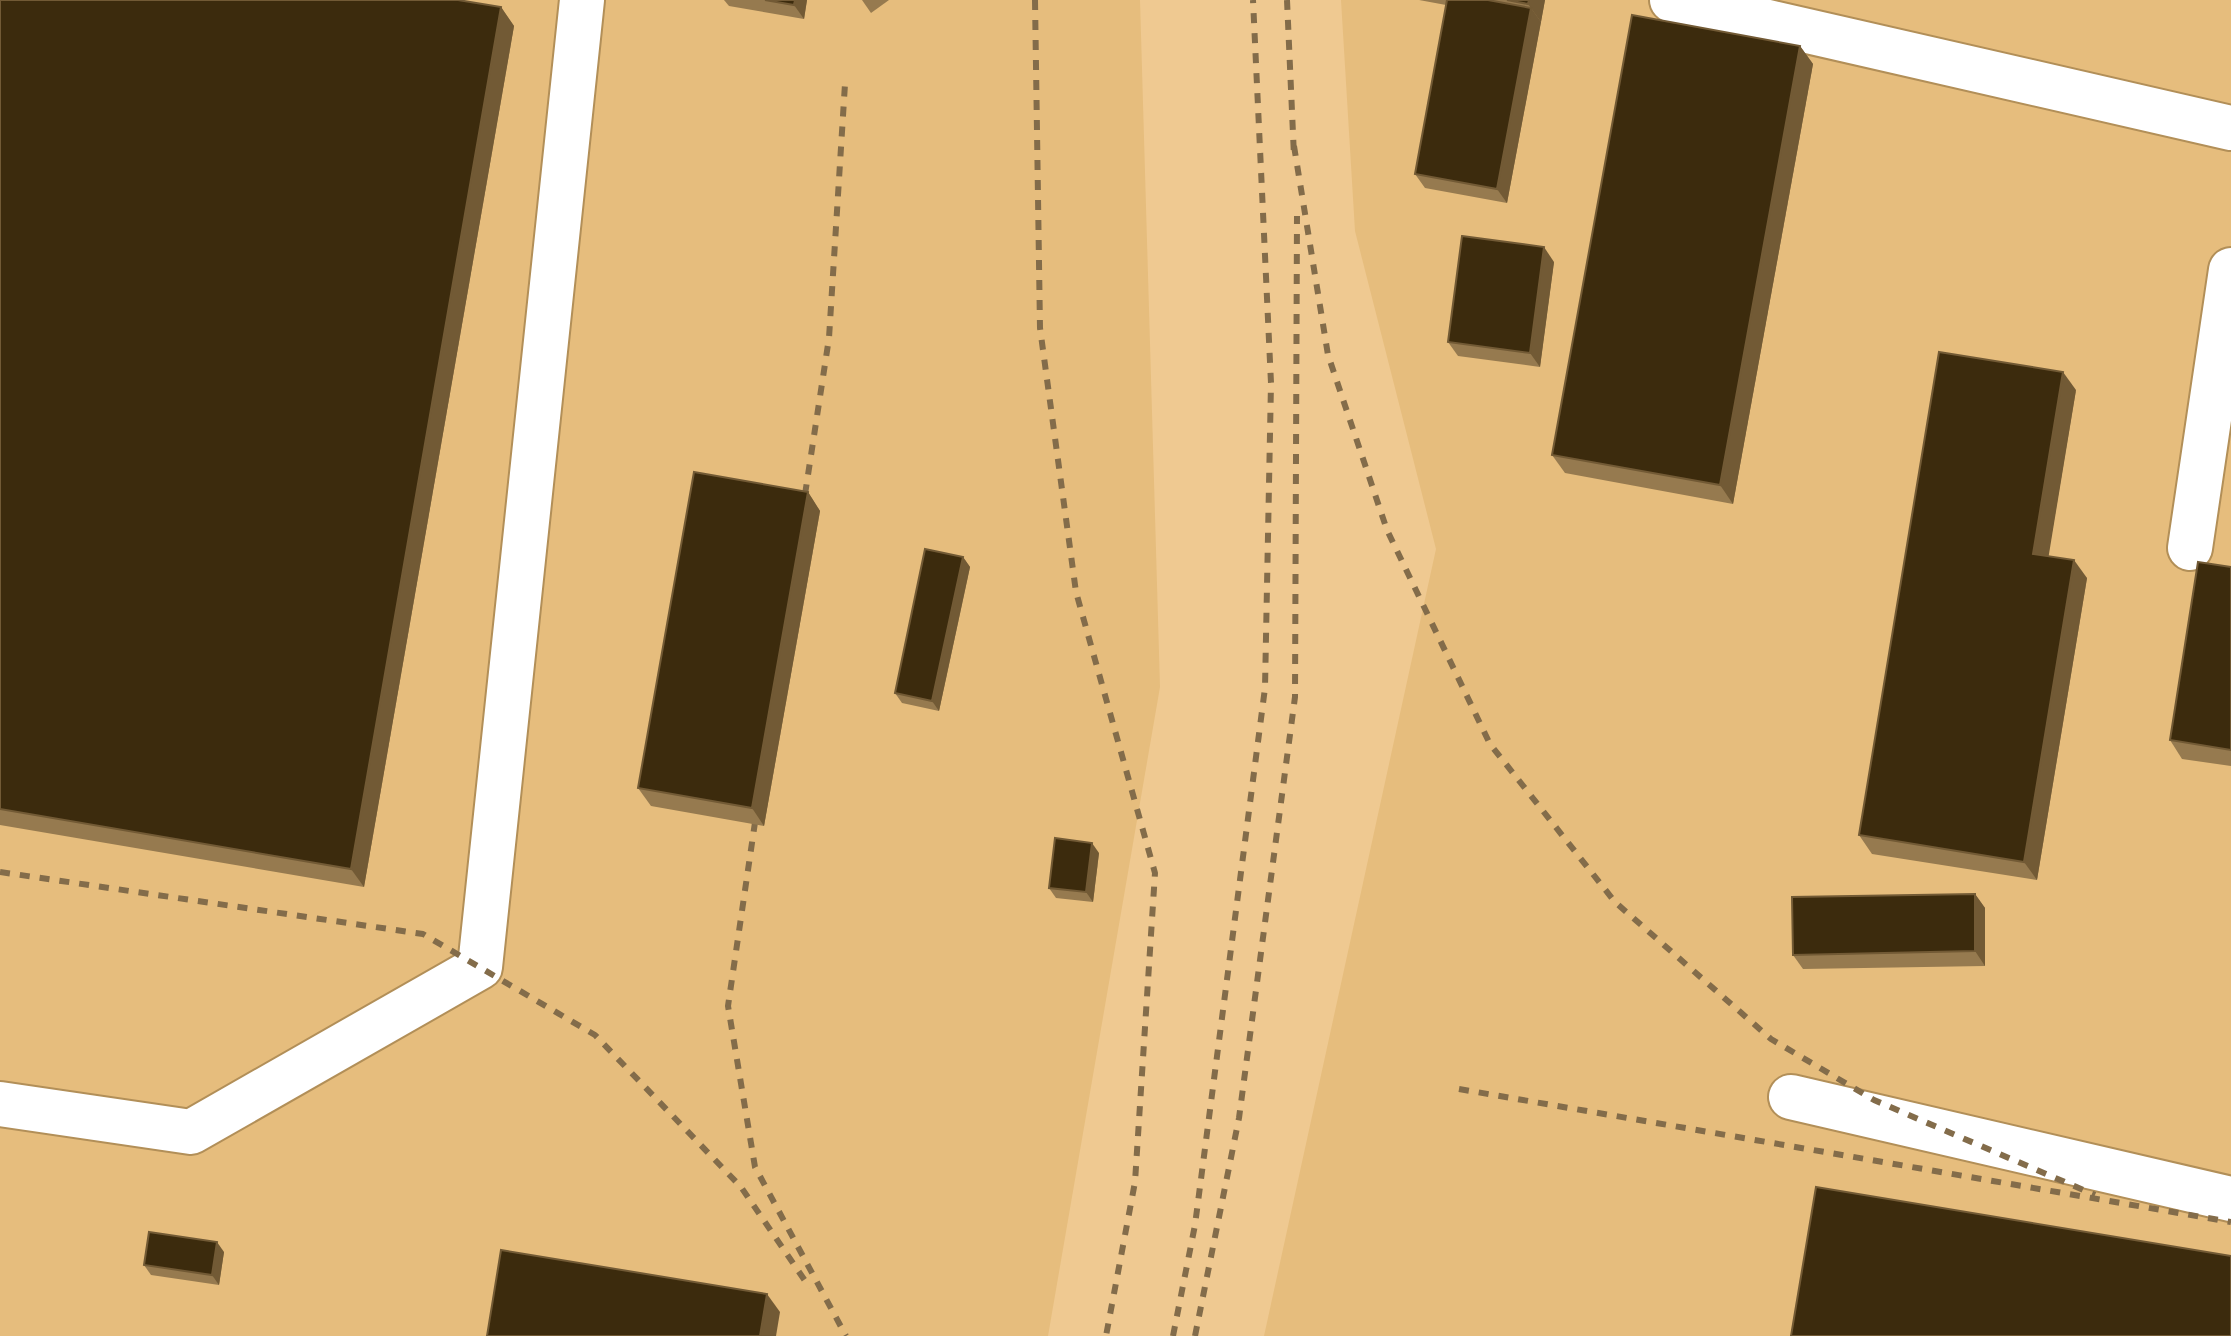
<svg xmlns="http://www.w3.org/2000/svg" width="2231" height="1336" font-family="'Exo 2',sans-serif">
<rect width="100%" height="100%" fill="#efc991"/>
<g fill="#e6bd7d">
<polygon points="0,0 1140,0 1160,687 1048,1336 0,1336"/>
<polygon points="1341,0 2231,0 2231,1336 1264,1336 1436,549 1355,231"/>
</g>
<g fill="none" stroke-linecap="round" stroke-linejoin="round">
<g stroke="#b28f58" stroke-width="48">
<g id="minor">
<polyline points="1672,0 2231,128"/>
<polyline points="2190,548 2231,270"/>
<polyline points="1791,1097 2231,1199"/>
<polyline points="0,1104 191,1132 480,967 582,0"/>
</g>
</g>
<use href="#minor" stroke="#fff" stroke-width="44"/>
<g stroke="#836c4a" stroke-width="6" stroke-dasharray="10 10" stroke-linecap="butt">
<polyline points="1035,0 1040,328 1076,592 1155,873 1135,1182 1106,1336"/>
<polyline points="1287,0 1294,156"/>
<polyline points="1294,146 1328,355 1387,530 1490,744 1615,902 1771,1039 1874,1100 2095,1195"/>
<polyline points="802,514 829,338 845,84"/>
<polyline points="758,802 728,1006 755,1167 846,1336"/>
<polyline points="0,872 423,934 595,1035 741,1187 810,1288"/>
<polyline points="1459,1089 2231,1222"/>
<polyline points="1173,1336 1195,1225 1265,688 1271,383 1253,0"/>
<polyline points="1195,1336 1239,1118 1295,697 1297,216"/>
</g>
</g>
<g fill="#967a4f">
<polygon points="0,0 501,7 514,26 364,887 0,825"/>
<polygon points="724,0 807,0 804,19 729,6"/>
<polygon points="862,0 889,0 871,13"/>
<polygon points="1419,0 1545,0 1507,203 1425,188 1415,174 1446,5"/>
<polygon points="1800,46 1813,64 1733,504 1565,473 1552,455"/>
<polygon points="1554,262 1540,367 1458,356 1448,342"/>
<polygon points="2076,390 2048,556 2087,578 2037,880 1872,854 1859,835"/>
<polygon points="808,492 820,511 764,826 651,806 638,788"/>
<polygon points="963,557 970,567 939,711 902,703 895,693"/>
<polygon points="2231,567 2231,766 2182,759 2170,740"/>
<polygon points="1099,853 1093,902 1056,898 1049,888"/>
<polygon points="1975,894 1985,908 1985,966 1803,969 1793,955"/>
<polygon points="224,1252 219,1285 151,1275 144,1265"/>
</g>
<g fill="#725a35">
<polygon points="795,0 807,0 804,19 794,5"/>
<polygon points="1529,0 1545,0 1541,22 1528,4"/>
<polygon points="501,7 514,26 364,887 351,869"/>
<polygon points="1531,8 1541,22 1507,203 1497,189"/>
<polygon points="1800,46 1813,64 1733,504 1720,485"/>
<polygon points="1544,247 1554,262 1540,367 1530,353"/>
<polygon points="2063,372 2076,390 2046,572 2033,554"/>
<polygon points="808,492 820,511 764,826 752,808"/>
<polygon points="963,557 970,567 939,711 932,701"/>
<polygon points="2074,560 2087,578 2037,880 2024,862"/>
<polygon points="1092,843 1099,853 1093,902 1086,892"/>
<polygon points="1975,894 1985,908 1985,966 1975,951"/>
<polygon points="217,1242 224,1252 219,1285 212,1275"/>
<polygon points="767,1294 780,1312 776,1336 760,1336"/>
</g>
<g fill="#3c2b0d" stroke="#725a35" stroke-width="2">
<polygon points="0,0 458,0 501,7 351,869 0,809"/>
<polygon points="765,0 795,0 794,5"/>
<polygon points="1447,0 1488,0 1531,8 1497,189 1415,174"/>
<polygon points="1507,0 1529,0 1528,4"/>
<polygon points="1632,15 1800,46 1720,485 1552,455"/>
<polygon points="1462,236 1544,247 1530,353 1448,342"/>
<polygon points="1939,352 2063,372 2033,554 2074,560 2024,862 1859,835"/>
<polygon points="694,472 808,492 752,808 638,788"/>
<polygon points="925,549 963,557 932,701 895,693"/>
<polygon points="2198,562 2231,567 2231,750 2170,740"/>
<polygon points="1055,838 1092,843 1086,892 1049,888"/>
<polygon points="1975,894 1975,951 1793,955 1792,897"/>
<polygon points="1816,1187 2231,1256 2231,1336 1791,1336"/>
<polygon points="149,1232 217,1242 212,1275 144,1265"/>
<polygon points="501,1250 767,1294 760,1336 487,1336"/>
</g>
</svg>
